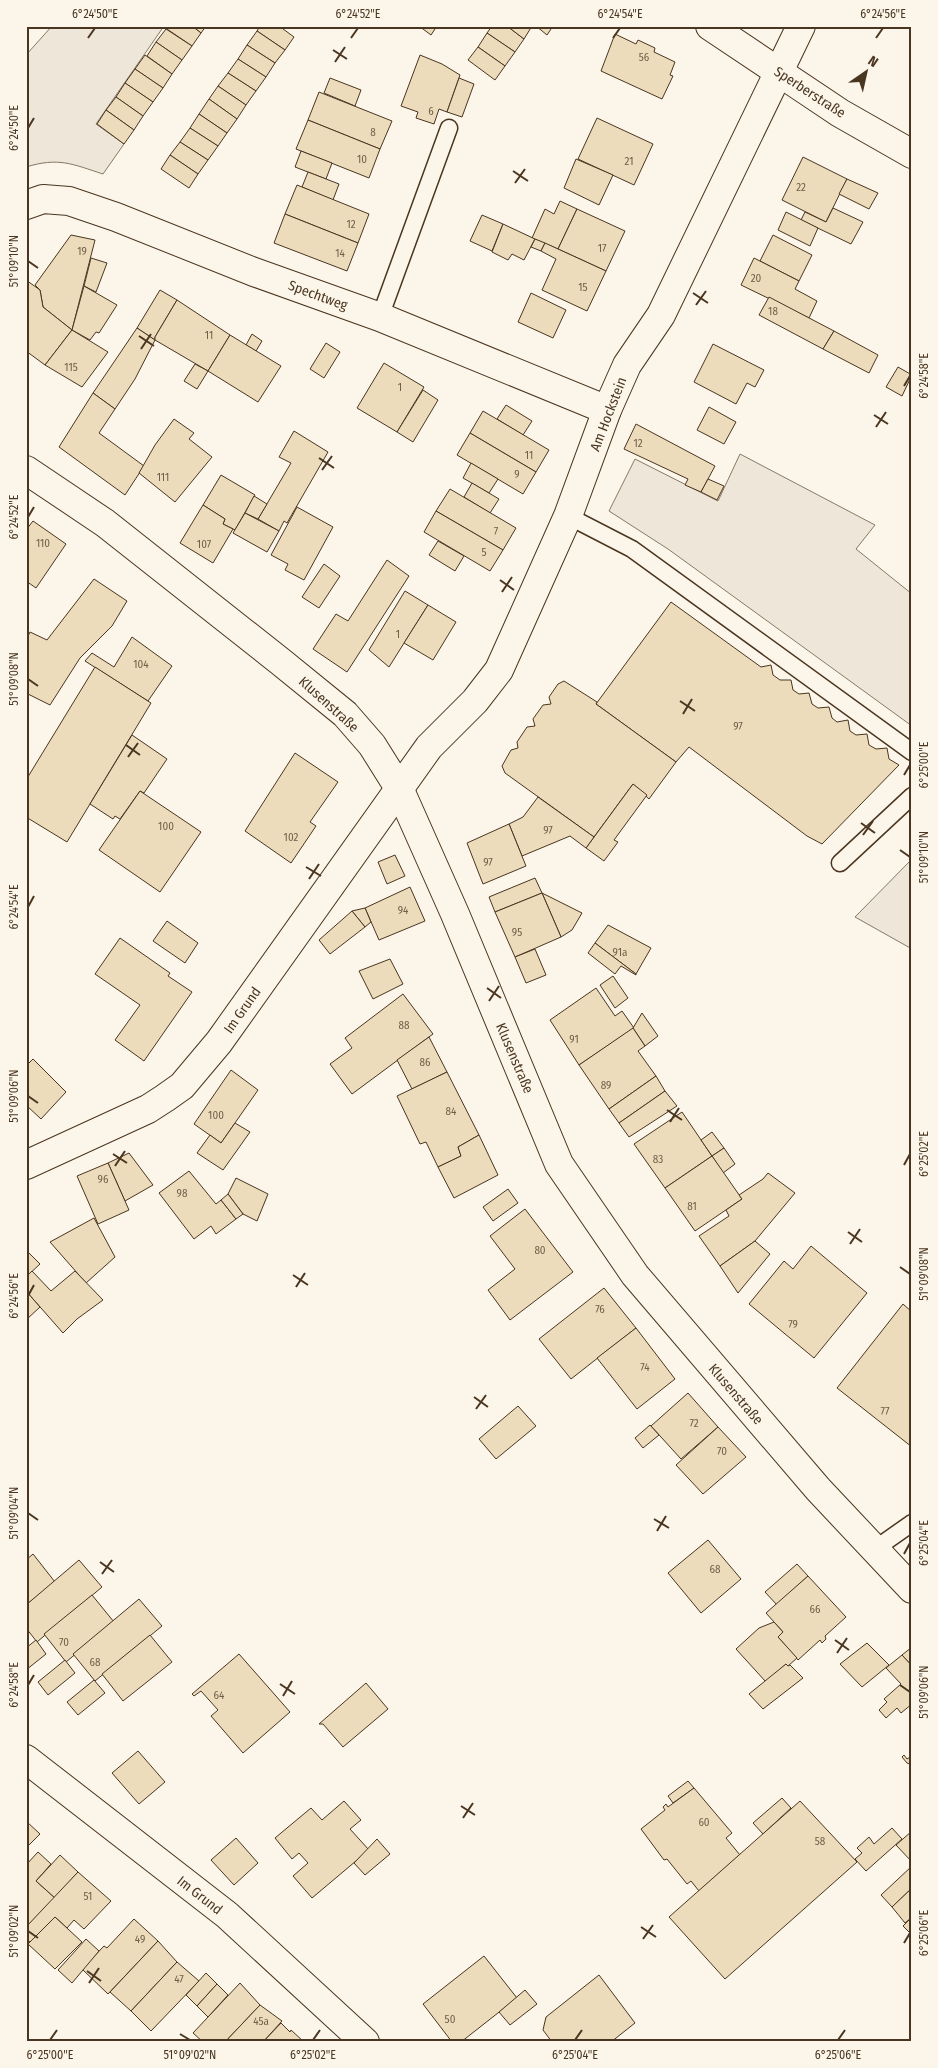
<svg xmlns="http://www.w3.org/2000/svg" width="938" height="2068" font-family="'Fira Sans Condensed',sans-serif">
<rect width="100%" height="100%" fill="#fbf6e9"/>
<g fill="#ede6d9" stroke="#887966">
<path d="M52,26H164L96,124L124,144L103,174C72,164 59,157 26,167V55Z"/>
<polygon points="740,454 875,525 856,549 912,594 912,726 668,549 609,511 635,459 718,501"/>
<polygon points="912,859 912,949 855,917"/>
</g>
<g fill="#ecdcbc" stroke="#4a3520">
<polygon points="192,26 206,26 201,33"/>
<polygon points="192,26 201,33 192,46 164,27"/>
<polygon points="260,26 279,26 294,37 285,50 257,31"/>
<polygon points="419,26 437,26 431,35"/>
<polygon points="492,26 507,26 524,39 515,52 487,33"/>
<polygon points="507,26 532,26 524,39"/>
<polygon points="536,26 553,26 547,35"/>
<polygon points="166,29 192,46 182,60 156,42"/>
<polygon points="257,31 285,50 275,63 247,45"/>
<polygon points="487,33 515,52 505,66 478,47"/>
<polygon points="615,34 636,44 638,40 655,48 654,52 675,62 670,75 673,76 662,99 601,71"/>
<polygon points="156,42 182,60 172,74 147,56"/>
<polygon points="247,45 275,63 266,77 238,59"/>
<polygon points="478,47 505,66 495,80 468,60"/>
<polygon points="145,55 172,74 163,88 135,69"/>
<polygon points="420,55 442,64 460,75 447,112 439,109 434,124 416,118 418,112 401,106"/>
<polygon points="238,59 266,77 256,91 228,73"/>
<polygon points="135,69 163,88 153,102 125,83"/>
<polygon points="228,73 256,91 246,105 218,86"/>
<polygon points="330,78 361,90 355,106 324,93"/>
<polygon points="459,78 474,84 462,117 447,112"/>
<polygon points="125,83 153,102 143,116 116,97"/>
<polygon points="218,86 246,105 237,119 209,99"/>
<polygon points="319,92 392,121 380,149 308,120"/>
<polygon points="116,97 143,116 134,130 106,110"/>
<polygon points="209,99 237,119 227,133 199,114"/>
<polygon points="106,110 134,130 124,144 97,124"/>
<polygon points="199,114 227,133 218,146 190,128"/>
<polygon points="597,118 653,144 634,185 578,159"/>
<polygon points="308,120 380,149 369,178 296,149"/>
<polygon points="190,128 218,146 208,160 180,142"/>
<polygon points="180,142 208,160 198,174 170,155"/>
<polygon points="301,151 332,163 326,179 295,167"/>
<polygon points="170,155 198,174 189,188 161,169"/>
<polygon points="803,157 847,179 826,222 782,200"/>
<polygon points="576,159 613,175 599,205 564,188"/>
<polygon points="308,172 339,184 333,200 302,187"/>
<polygon points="847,179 878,193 869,209 839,194"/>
<polygon points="297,185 369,214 358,243 285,214"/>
<polygon points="560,201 577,209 558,249 532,238 545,209 554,214"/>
<polygon points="833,208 863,222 851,244 801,220 805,212 826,222"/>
<polygon points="577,209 625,231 606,271 558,249"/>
<polygon points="786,212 818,228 810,246 778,230"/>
<polygon points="285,214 358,243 347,271 274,243"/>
<polygon points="482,215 503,224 492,251 470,241"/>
<polygon points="503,224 535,239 524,260 512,254 508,260 492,252"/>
<polygon points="71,235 95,240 72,330 43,307 40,290 35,285"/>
<polygon points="773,235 812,255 799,281 760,261"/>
<polygon points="535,239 545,243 541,251 531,247"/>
<polygon points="545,243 606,271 587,311 542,290 556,259 541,251"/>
<polygon points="91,258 107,263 96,292 84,286"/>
<polygon points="754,258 799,281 795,289 817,301 809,318 741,285"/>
<polygon points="26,280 40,290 43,307 72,330 45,365 26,351"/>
<polygon points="84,286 117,305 99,333 96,332 90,340 72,330"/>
<polygon points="160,290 177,300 155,337 155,340 137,328"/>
<polygon points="531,293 566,310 553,338 518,322"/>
<polygon points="769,297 834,331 823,349 759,315"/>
<polygon points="177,300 230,335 208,371 155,340 155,337"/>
<polygon points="137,328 155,340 135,379 115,409 93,393"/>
<polygon points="72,330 108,352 82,387 45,365"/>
<polygon points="834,331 878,355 869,373 823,349"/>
<polygon points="252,334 262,341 256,351 246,345"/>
<polygon points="230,335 281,366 258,402 208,371"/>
<polygon points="326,343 340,352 324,378 310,369"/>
<polygon points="713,344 764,370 755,387 747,383 736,404 694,382"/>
<polygon points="384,363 424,387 397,432 357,408"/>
<polygon points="195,364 208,371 197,389 184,381"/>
<polygon points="898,367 912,375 902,396 886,387"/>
<polygon points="423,390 438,400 413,442 397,432"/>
<polygon points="93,393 115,409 99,433 144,466 125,495 59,447"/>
<polygon points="506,405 532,421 523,435 497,419"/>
<polygon points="709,407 736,422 724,444 697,430"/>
<polygon points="483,411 549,450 536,472 470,433"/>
<polygon points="174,419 194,433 189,439 212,457 175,502 139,473 155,445"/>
<polygon points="636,424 715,466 701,492 685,485 688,479 624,449"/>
<polygon points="294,431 328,452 287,523 284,521 279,531 258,519 291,463 279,457"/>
<polygon points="470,433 536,472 523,494 457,455"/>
<polygon points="471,463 498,479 489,493 463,478"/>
<polygon points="221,475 255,495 235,530 223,524 225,519 203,505"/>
<polygon points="708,479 724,486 717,500 701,492"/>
<polygon points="472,483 499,499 490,513 464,497"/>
<polygon points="450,489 516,528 503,550 436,511"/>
<polygon points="254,496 267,504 258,519 245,513"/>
<polygon points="203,505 225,519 223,524 233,529 213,563 180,543"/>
<polygon points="297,507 333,527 304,580 285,570 288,564 271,555"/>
<polygon points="436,511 503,550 490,571 424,532"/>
<polygon points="245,513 279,531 267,552 233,533"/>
<polygon points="33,521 66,544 36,588 26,581 26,530"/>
<polygon points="438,541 464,556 455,571 429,555"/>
<polygon points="387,560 409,576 347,672 313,649 336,614 348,621"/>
<polygon points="324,564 340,576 319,608 302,597"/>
<polygon points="94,579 127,601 112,626 80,658 50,705 26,693 26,640 30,632 47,640"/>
<polygon points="405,591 428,605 389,667 369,650"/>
<polygon points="671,602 761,667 771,665 773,675 780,680 791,680 793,690 799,694 809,693 812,704 818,708 829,707 832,718 837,722 848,720 850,731 856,735 867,734 869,745 876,749 887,748 889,759 899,765 822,844 807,836 689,747 676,762 596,704"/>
<polygon points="428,605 456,622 433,660 404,643"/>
<polygon points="132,637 172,666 148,701 85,661 92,653 114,667"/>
<polygon points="95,667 151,703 67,842 26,817 26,780"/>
<polygon points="564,681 597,702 596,704 676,762 649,799 633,784 594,837 505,773 502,766 511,750 518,748 517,742 527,727 535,726 533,719 543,705 551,704 549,697 558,684"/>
<polygon points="132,735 167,759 144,793 140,791 120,819 115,816 113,819 90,804"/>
<polygon points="295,753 338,782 310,822 316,826 291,863 245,831"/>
<polygon points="633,784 647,795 614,840 618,842 604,861 586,848"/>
<polygon points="140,791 201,832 160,892 99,850"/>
<polygon points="538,797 594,837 586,848 570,836 522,856 509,824 523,817"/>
<polygon points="509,824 526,866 483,884 467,843"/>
<polygon points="395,855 405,876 387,884 378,862"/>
<polygon points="535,878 542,893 495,912 489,897"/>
<polygon points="410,887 425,921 379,940 365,908"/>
<polygon points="542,893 582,913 572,930 561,937"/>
<polygon points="542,893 561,937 515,957 495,912"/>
<polygon points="365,908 371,922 365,927 352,911"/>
<polygon points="352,911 365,927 330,954 319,940"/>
<polygon points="167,921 198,943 185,963 153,941"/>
<polygon points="608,925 651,948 636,974 595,943"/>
<polygon points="120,938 170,973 168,976 192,992 144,1061 115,1040 140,1005 95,974"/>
<polygon points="595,943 636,974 636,975 621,966 615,974 588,953"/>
<polygon points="535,949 546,975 526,983 515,957"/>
<polygon points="390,959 403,984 373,999 359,971"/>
<polygon points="613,976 628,998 615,1008 600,985"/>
<polygon points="596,988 615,1016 622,1011 634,1028 579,1065 550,1020"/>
<polygon points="403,994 433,1034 352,1094 330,1064 352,1048 345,1038"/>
<polygon points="642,1013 658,1036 645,1046 633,1028"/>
<polygon points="633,1028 645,1046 638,1051 656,1076 609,1109 579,1065"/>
<polygon points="429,1037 447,1072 412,1089 397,1060"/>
<polygon points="33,1059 66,1092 41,1119 26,1105 26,1066"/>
<polygon points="231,1070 258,1090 221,1143 194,1124"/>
<polygon points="447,1072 479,1135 458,1147 461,1156 438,1167 426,1142 420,1144 397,1096"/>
<polygon points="656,1076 665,1091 619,1123 609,1109"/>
<polygon points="665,1091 677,1106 629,1137 619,1123"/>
<polygon points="682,1112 712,1156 665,1188 634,1144"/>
<polygon points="235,1123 250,1132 223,1170 197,1153 210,1135 221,1143"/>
<polygon points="712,1132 724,1148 712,1156 701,1140"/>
<polygon points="479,1135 498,1175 454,1198 438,1167 461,1156 458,1147"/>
<polygon points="724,1148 735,1164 723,1173 712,1156"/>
<polygon points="129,1153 153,1185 125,1201 108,1163"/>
<polygon points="712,1156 742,1199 695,1231 665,1188"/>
<polygon points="108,1163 129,1210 98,1224 77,1176"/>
<polygon points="189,1171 216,1204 221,1200 236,1219 216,1234 211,1226 194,1239 159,1193"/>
<polygon points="768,1173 795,1193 755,1241 720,1266 699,1236 729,1216 726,1210 742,1199 739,1195 763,1179"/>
<polygon points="236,1178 268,1194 257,1221 243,1214 228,1194"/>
<polygon points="508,1189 518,1203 493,1221 483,1207"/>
<polygon points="228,1194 243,1214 236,1219 221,1200"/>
<polygon points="525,1209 573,1272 510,1320 488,1290 515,1269 490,1236"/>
<polygon points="94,1218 115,1257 86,1283 50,1242"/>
<polygon points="755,1241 770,1254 738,1293 720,1266"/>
<polygon points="811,1246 867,1293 814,1358 749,1304 784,1261 793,1269"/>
<polygon points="26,1250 40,1264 26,1277"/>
<polygon points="32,1271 51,1291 75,1271 103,1300 77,1319 63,1333 26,1291 26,1277"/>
<polygon points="604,1288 636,1328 571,1379 539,1339"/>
<polygon points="26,1291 40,1307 26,1320"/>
<polygon points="903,1304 912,1312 912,1447 837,1388"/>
<polygon points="636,1328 675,1379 637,1409 597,1358"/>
<polygon points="688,1393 718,1427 681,1459 651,1426"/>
<polygon points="518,1406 536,1426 496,1459 479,1439"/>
<polygon points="650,1425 659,1435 643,1448 635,1438"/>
<polygon points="718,1427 746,1457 703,1494 676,1465"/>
<polygon points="708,1540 741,1579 701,1613 668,1573"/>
<polygon points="33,1554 55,1582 26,1605 26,1560"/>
<polygon points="79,1560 102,1587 37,1642 26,1628 26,1605"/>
<polygon points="797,1564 808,1576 777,1605 765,1592"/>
<polygon points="808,1576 846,1617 825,1636 826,1639 822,1643 820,1640 798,1660 778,1637 783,1632 766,1613"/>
<polygon points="92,1595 114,1622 66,1662 44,1634"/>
<polygon points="139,1599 162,1626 95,1681 73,1654"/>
<polygon points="774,1622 783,1632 778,1637 797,1658 788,1666 786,1664 766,1682 736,1649 759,1628"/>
<polygon points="150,1635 172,1662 123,1701 102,1674"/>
<polygon points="36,1640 46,1654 26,1670 26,1648"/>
<polygon points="867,1643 889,1665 862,1687 840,1664"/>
<polygon points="912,1647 912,1666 902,1655"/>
<polygon points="239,1654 290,1712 243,1753 211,1716 218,1710 201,1691 194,1696 192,1694"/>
<polygon points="902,1655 912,1666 912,1704 901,1713 897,1708 886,1718 879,1710 887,1702 884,1699 901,1684 886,1668"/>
<polygon points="65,1660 75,1673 48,1695 38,1682"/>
<polygon points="786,1664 788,1666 790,1665 803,1678 763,1709 749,1694"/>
<polygon points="94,1680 105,1693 78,1715 67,1702"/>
<polygon points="366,1683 388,1709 343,1747 323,1724 319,1724"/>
<polygon points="138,1751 165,1782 139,1804 112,1773"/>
<polygon points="904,1755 907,1759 912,1756 912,1765 907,1763 902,1757"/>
<polygon points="688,1781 694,1788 673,1803 668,1796"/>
<polygon points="694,1788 732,1833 726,1838 740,1855 699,1891 691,1881 687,1884 667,1859 664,1860 641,1829 665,1810 663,1807 666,1804 668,1807"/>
<polygon points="782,1798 791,1808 763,1834 753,1823"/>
<polygon points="344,1801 361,1820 350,1829 369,1850 312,1898 293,1876 308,1863 299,1853 292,1859 275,1838 311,1808 322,1820"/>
<polygon points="800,1801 857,1862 725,1979 669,1917"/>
<polygon points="26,1821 40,1834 26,1848"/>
<polygon points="892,1828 902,1839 866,1871 855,1859 862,1853 857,1848 869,1837 874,1844"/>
<polygon points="912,1831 912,1862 896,1845"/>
<polygon points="236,1838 258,1863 234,1885 211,1860"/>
<polygon points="377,1839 390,1854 365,1875 354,1863"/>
<polygon points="38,1852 51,1864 36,1881 55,1898 26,1927 26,1865"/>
<polygon points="60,1855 78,1872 55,1898 36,1881"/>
<polygon points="912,1866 912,1888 892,1907 881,1895"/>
<polygon points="78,1872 111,1901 84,1929 74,1920 67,1928 55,1917 30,1942 26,1939 26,1927"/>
<polygon points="912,1888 912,1917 905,1923 892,1907"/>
<polygon points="55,1917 82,1942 55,1969 28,1944"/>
<polygon points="912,1917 912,1935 903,1926"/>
<polygon points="134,1919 158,1941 108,1994 82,1969 104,1946 107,1948"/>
<polygon points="86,1939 99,1951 72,1983 58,1970"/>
<polygon points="158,1941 177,1962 131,2011 110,1992"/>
<polygon points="484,1956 517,1998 461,2042 452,2042 423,2004"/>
<polygon points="177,1962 199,1981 151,2031 131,2011"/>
<polygon points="206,1973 217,1984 197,2006 186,1995"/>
<polygon points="599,1975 635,2023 611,2042 552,2042 543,2030 546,2017"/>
<polygon points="240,1983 260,2005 225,2042 203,2042 193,2033"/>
<polygon points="217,1984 228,1995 208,2017 197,2006"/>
<polygon points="525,1990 537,2004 510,2025 499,2012"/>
<polygon points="260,2005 282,2021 263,2042 225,2042"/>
<polygon points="281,2023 290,2032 291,2030 303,2041 263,2042"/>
</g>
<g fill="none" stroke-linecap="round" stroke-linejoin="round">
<g stroke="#4a3520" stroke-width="19">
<g id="lane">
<polyline points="380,317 449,128"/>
<polyline points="568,516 632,549 912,752"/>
<polyline points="840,863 912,796"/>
<polyline points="875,1549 912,1523"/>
</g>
</g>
<g stroke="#4a3520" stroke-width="30">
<g id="street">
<polyline points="710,26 840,113 912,154"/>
<polyline points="26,205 43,199 69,201 116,217 254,272 380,317 607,410"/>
<polyline points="26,1165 148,1109 165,1098 182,1086 219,1042 429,747 475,701 499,670 568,516 607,410 627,365 661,315 801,26"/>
<polyline points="26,1759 227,1915 365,2042"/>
</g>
</g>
<g stroke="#4a3520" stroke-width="30">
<polyline id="secondary" points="26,470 105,523 281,662 345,714 372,745 399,788 455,914 559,1164 635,1275 818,1489 912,1589"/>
</g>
<use href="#lane" stroke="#fbf6e9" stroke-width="16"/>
<use href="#street" stroke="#fbf6e9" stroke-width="28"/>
<use href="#secondary" stroke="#fbf6e9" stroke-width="28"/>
</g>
<path fill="none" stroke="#4a3520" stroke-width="2" d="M88,38L95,28M351,38L358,28M613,38L620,28M876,38L883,28M333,50L347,59M335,62L345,47M28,128L34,118M513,171L528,181M515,183L525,169M28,261L38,268M693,293L708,303M696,305L706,291M139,336L154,346M141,349L151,334M904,386L910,376M874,415L888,424M876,427L886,412M319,458L334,468M322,470L332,456M28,517L34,507M500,580L514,590M502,592L512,577M28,679L38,686M680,701L695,711M683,714L692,699M126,745L140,755M128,757L138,743M904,775L910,765M861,823L875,833M863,835L873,821M900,850L910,857M306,867L321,876M309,879L319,864M28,907L34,896M487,988L501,998M489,1001L499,986M28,1096L38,1103M667,1110L682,1120M670,1122L679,1108M113,1154L127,1163M904,1165L910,1154M115,1166L125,1151M848,1232L862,1242M850,1244L860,1229M900,1267L910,1274M293,1275L308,1285M296,1287L305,1273M28,1296L34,1285M474,1397L488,1407M476,1409L486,1395M28,1513L38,1520M654,1519L669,1528M657,1531L666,1516M904,1554L910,1543M100,1562L114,1572M102,1574L112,1560M835,1640L849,1650M837,1653L847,1638M280,1684L295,1694M28,1685L34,1675M900,1685L910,1692M283,1696L292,1681M461,1806L475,1815M463,1818L473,1803M641,1927L656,1937M28,1931L38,1938M643,1939L653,1925M904,1943L910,1933M87,1971L101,1981M89,1983L99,1968M180,2034L190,2040M50,2040L57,2030M313,2040L320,2030M575,2040L582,2030M838,2040L845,2030"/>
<g text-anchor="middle" stroke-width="4" stroke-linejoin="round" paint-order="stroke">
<g font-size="11" fill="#725f47">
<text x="644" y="61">56</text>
<text x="431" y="115">6</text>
<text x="373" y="136">8</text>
<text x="362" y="163">10</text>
<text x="629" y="165">21</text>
<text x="801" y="191">22</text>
<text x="351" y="228">12</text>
<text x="602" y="252">17</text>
<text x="82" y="255">19</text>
<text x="340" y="257">14</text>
<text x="756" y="282">20</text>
<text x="583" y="291">15</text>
<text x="773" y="315">18</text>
<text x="209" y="339">11</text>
<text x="71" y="371">115</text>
<text x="400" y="391">1</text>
<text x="638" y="447">12</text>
<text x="529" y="459">11</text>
<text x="517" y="478">9</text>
<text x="163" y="481">111</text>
<text x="496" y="535">7</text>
<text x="43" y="547">110</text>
<text x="204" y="548">107</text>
<text x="484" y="556">5</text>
<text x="398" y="638">1</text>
<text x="141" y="668">104</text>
<text x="738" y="730">97</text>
<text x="166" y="830">100</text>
<text x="548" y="834">97</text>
<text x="291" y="841">102</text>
<text x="488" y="866">97</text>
<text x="403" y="914">94</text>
<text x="517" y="936">95</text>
<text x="620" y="956">91a</text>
<text x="404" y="1029">88</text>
<text x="574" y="1043">91</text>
<text x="425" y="1066">86</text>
<text x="606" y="1089">89</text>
<text x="451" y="1115">84</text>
<text x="216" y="1119">100</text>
<text x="658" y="1163">83</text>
<text x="103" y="1183">96</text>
<text x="182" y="1197">98</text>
<text x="692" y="1210">81</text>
<text x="540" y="1254">80</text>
<text x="600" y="1313">76</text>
<text x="793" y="1328">79</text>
<text x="645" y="1371">74</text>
<text x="885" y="1415">77</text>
<text x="694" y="1427">72</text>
<text x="722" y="1455">70</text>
<text x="715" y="1573">68</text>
<text x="815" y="1613">66</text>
<text x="64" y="1646">70</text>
<text x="95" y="1666">68</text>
<text x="219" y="1699">64</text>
<text x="704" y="1826">60</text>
<text x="820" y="1845">58</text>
<text x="88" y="1900">51</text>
<text x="140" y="1943">49</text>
<text x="179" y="1983">47</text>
<text x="450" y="2023">50</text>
<text x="261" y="2025">45a</text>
</g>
<g font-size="14" fill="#4a3520" stroke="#fbf6e9">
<text transform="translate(810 92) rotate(33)" y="5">Sperberstraße</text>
<text transform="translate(318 295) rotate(20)" y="5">Spechtweg</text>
<text transform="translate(608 414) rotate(-69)" y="5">Am Hockstein</text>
<text transform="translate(329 704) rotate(42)" y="5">Klusenstraße</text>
<text transform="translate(242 1010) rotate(-55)" y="5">Im Grund</text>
<text transform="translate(515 1058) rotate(67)" y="5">Klusenstraße</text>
<text transform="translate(736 1394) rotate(49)" y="5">Klusenstraße</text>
<text transform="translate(200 1895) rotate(38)" y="5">Im Grund</text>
</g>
</g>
<rect width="938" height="2068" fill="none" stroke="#fbf6e9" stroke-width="55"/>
<g transform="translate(866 72) rotate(34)" stroke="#fbf6e9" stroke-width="4" paint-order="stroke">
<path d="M0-4L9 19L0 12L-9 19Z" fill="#4a3520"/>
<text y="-8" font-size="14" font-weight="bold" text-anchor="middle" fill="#4a3520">N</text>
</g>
<rect x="28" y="28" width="882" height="2012" fill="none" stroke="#4a3520" stroke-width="2"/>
<g font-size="12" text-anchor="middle" fill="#4a3520">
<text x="95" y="18">6°24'50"E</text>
<text x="358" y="18">6°24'52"E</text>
<text x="620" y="18">6°24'54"E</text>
<text x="883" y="18">6°24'56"E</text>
<text transform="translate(14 128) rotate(-90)" y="4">6°24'50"E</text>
<text transform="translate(14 261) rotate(-90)" y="4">51°09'10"N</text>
<text transform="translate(924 376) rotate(-90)" y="4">6°24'58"E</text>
<text transform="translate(14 517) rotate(-90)" y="4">6°24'52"E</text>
<text transform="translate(14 679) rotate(-90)" y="4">51°09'08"N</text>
<text transform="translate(924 765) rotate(-90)" y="4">6°25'00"E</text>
<text transform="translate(924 857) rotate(-90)" y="4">51°09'10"N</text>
<text transform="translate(14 907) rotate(-90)" y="4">6°24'54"E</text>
<text transform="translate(14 1096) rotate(-90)" y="4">51°09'06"N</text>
<text transform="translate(924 1154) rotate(-90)" y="4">6°25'02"E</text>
<text transform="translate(924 1274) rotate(-90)" y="4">51°09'08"N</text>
<text transform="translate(14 1296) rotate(-90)" y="4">6°24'56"E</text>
<text transform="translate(14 1513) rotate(-90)" y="4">51°09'04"N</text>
<text transform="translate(924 1543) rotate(-90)" y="4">6°25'04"E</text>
<text transform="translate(14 1685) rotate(-90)" y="4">6°24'58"E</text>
<text transform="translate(924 1692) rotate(-90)" y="4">51°09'06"N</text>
<text transform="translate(14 1931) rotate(-90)" y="4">51°09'02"N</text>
<text transform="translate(924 1933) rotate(-90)" y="4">6°25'06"E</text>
<text x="50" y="2059">6°25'00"E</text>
<text x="190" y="2059">51°09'02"N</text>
<text x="313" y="2059">6°25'02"E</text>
<text x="575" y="2059">6°25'04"E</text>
<text x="838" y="2059">6°25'06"E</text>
</g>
</svg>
